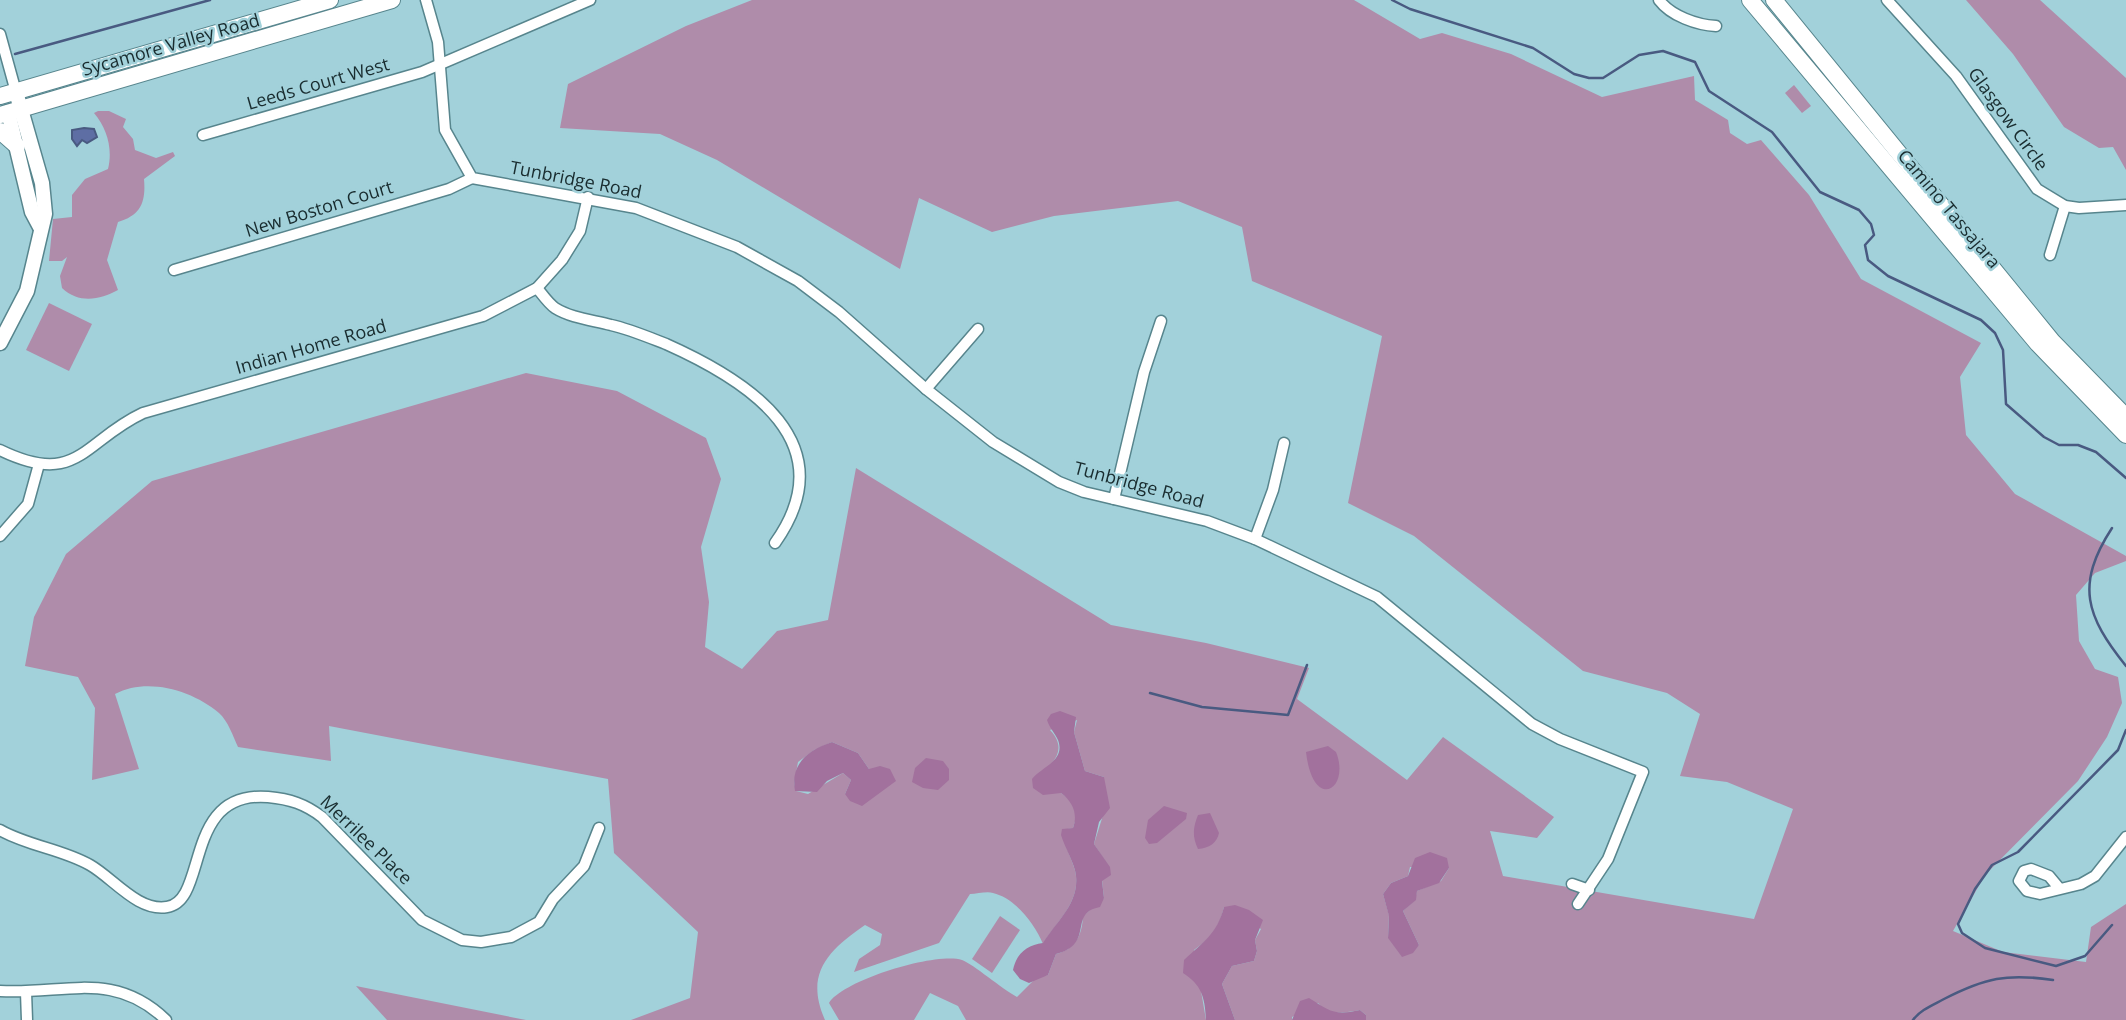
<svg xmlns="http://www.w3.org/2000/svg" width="2126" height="1020" font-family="'Open Sans',sans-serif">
<rect width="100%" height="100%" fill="#a2d1da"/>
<g fill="#af8caa" fill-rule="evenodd">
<path d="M752,0H1354L1420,39L1442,33L1511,54L1602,97L1694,76L1695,100L1728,120L1730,133L1747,144L1761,140L1809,195L1861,279L1981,343L1960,377L1966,435L2015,494L2126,556V561L2095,573L2076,595L2079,641L2095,669L2118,677L2122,703L2107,737L2078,781L1985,875L1953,931L2003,952L2086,962L2091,927L2126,904V1020H1366V1015L1360,1010C1344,1013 1329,1016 1318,1003L1292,1017V1020H1235L1222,984L1232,966L1254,961L1257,951L1255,940L1261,929L1224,907C1219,928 1211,938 1194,950L1206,1020H966L958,1006L930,993L914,1020H839L829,1003C844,980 935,952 962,960C973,964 1002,989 1017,997L1037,977L1048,975L1056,954C1076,949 1082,935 1083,916L1104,898L1102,880L1109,867L1094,844L1104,812V777L1085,771L1074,732L1077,720L1050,730C1062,743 1061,754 1049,766L1061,793L1073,802L1076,818L1073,828L1062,830C1064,847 1075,864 1076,876C1079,904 1055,923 1043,944C1035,924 1015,898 993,893C987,891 977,894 970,894L939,943L854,972L859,959L880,945L882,934L865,925C829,950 804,973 825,1020H631L690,998L698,932L614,853L608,779L329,726L331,761L238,747C233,736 228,721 219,713C192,690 147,677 115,694L139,769L92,780L95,708L78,677L25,666L34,617L66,554L152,481L526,373L617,391L706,438L721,479L701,547L709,602L705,647L742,669L777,631L828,620L856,468L1111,625L1206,643L1309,668L1297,699L1407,780L1443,737L1554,817L1537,838L1490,831L1503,876L1754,919L1793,809L1727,782L1680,776L1700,714L1667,693L1583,671L1414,536L1348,503L1382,336L1252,281L1242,227L1178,201L1054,216L992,232L919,198L900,269L717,160L660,134L560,128L568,84L686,26ZM832,742L858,753L882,788L875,796L845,794L851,780L843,773L808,794L796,791L794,783L798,762L814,750ZM1410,867L1449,868L1441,881L1417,891L1415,900L1403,911L1419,945L1402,956L1388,937L1389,915L1383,894L1391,883L1408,876Z"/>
<polygon points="1966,0 2040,0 2126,78 2126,170 2113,147 2099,148 2064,127 2013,54"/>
<polygon points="1794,85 1811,106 1802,113 1785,93"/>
<path d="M98,111H109L126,119L123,127L133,139L135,150L156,158L173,152L175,156L144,179C146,202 141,215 118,222L107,260L118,290C100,300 79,304 62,288L60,276L67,257L62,261H49L53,219L72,217V195L85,179L108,169C113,149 107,128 94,113Z"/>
<polygon points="49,303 92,324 69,371 26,350"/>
<polygon points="1000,916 1020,930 992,973 972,959"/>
<polygon points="356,986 526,1020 387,1020"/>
</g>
<g fill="#a2719d">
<path d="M1060,711L1076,717L1074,732L1085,771L1104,777L1110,808L1099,822L1094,844L1110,867L1111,875L1102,881L1104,898L1100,907C1067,913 1096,944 1056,954L1048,975L1029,983L1020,979L1013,970C1016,954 1027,945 1043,943C1055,923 1079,904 1076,876C1075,864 1065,848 1061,835L1062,829L1073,828C1078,814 1073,802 1061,793L1043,795L1033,788L1032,779C1041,767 1066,761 1058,740C1055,733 1050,729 1047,720L1051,714Z"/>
<path d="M832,742L858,753L869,769L880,766L890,769L896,781L862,806L850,801L845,794L851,780L843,773L827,781L817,792L795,791C790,764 808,750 832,742Z"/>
<path d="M1328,746L1336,752C1351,789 1313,813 1306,752Z"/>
<polygon points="926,758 943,761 949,769 949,780 938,790 923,788 912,782 915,768"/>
<polygon points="1164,806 1187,813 1186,819 1157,843 1149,844 1145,838 1148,820"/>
<path d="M1210,813L1219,833C1217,843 1209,848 1198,849C1192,837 1193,827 1198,815Z"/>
<polygon points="1430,852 1447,858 1449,868 1439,883 1417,891 1416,900 1403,911 1419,945 1413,953 1402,957 1388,938 1389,916 1383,894 1391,883 1408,876 1415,858"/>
<path d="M1235,905L1249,910L1263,920L1255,940L1257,951L1254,961L1232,966L1222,984L1235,1020H1206C1205,998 1202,985 1183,973L1184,960C1203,942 1217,934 1224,907Z"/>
<path d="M1309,998C1330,1011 1334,1016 1360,1010L1366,1015V1020H1292L1300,1001Z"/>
</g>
<polygon fill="#5e6ea4" stroke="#495a81" stroke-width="2" points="84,128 94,129 97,137 87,143 82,140 77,146 72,139 72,130"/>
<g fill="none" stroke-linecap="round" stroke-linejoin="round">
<g stroke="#495a81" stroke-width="2.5">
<polyline points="1392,0 1410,9 1533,48 1574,74 1589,78 1603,78 1639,55 1663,51 1695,62 1709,91 1772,132 1820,192 1859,210 1871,224 1874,235 1865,245 1868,260 1888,276 1981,320 1995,333 2003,350 2006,404 2044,437 2059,445 2078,445 2096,452 2126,478"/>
<polyline points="15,54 210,0"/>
<path d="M2112,528C2075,585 2086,616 2126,666"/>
<polyline points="1150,693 1202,707 1288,715 1307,665"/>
<polyline points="2112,925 2085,956 2056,966 1985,948 1962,933 1958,924 1975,889 1992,865 2018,852 2118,750 2126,730"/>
<path d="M1913,1020C1920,1010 1933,1005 1944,999C1985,978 2007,973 2053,980"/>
</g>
<g stroke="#57858d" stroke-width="13">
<g id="minor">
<polyline points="426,0 438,42 445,130 472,178 636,208 737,247 798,281 839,312 926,389 993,442 1059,482 1084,492 1207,521 1255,539 1377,597 1532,724 1560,739 1643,772 1608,859 1578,904"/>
<path d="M1659,0C1671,16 1697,25 1716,26"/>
<polyline points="1887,0 1956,76 2037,189 2065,206 2079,208 2126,205"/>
<polyline points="0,34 16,92"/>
<polyline points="203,135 422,72 590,0"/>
<polyline points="2050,255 2065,206"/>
<polyline points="174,270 449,189 472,178"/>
<path d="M537,288C542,294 548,303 555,308C571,318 592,320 611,325C629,329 648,337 666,344C749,381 846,443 775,543"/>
<polyline points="926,389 978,329"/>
<path d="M0,450C78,488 83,441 143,413L483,316L537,288L562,260L580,231L588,197"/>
<polyline points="1114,499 1144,372 1161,321"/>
<polyline points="0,536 28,504 39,464"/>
<polyline points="1255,539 1273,490 1284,443"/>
<path d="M0,830C28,846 62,849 90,865C113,878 138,912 167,907C209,901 182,790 268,797C290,799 305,804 322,817L422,920L462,940L481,942L511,937L539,922L553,899L584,866L599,828"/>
<polyline points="1572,884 1589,890"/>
<polyline points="2059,888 2049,876 2031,869 2024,871 2019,881 2027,891 2040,894 2081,884 2095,876 2126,837"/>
<path d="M0,991C64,995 113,969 166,1020"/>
<polyline points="26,992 27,1020"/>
</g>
</g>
<g stroke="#57858d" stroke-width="17">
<g id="tertiary">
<polyline points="8,112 32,212 40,227"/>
<polyline points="0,343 27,291 45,214 42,183 16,92"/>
</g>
</g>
<g stroke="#57858d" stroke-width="18">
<g id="secondary">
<polyline points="1750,0 2038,344 2126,435"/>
<polyline points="1774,0 2052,341 2126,417"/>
<polyline points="0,96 330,0"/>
<polyline points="0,115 392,0"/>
<polyline points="0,131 17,146"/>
</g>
</g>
<use href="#minor" stroke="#fff" stroke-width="10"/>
<use href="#tertiary" stroke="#fff" stroke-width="14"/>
<use href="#secondary" stroke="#fff" stroke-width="16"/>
</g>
<g text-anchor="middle" stroke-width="5" stroke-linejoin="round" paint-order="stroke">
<g font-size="18" fill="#192c2f" stroke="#a2d1da">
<text transform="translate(171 45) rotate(-16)" y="6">Sycamore Valley Road</text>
<text transform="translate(318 84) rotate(-16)" y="6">Leeds Court West</text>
<text transform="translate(2008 119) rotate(54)" y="6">Glasgow Circle</text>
<text transform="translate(576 180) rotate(11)" y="6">Tunbridge Road</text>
<text transform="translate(319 209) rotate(-17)" y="6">New Boston Court</text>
<text transform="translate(1949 209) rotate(50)" y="6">Camino Tassajara</text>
<text transform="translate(311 347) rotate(-16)" y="6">Indian Home Road</text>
<text transform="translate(1139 485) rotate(15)" y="6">Tunbridge Road</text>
<text transform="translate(366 840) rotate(44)" y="6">Merrilee Place</text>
</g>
</g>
</svg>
